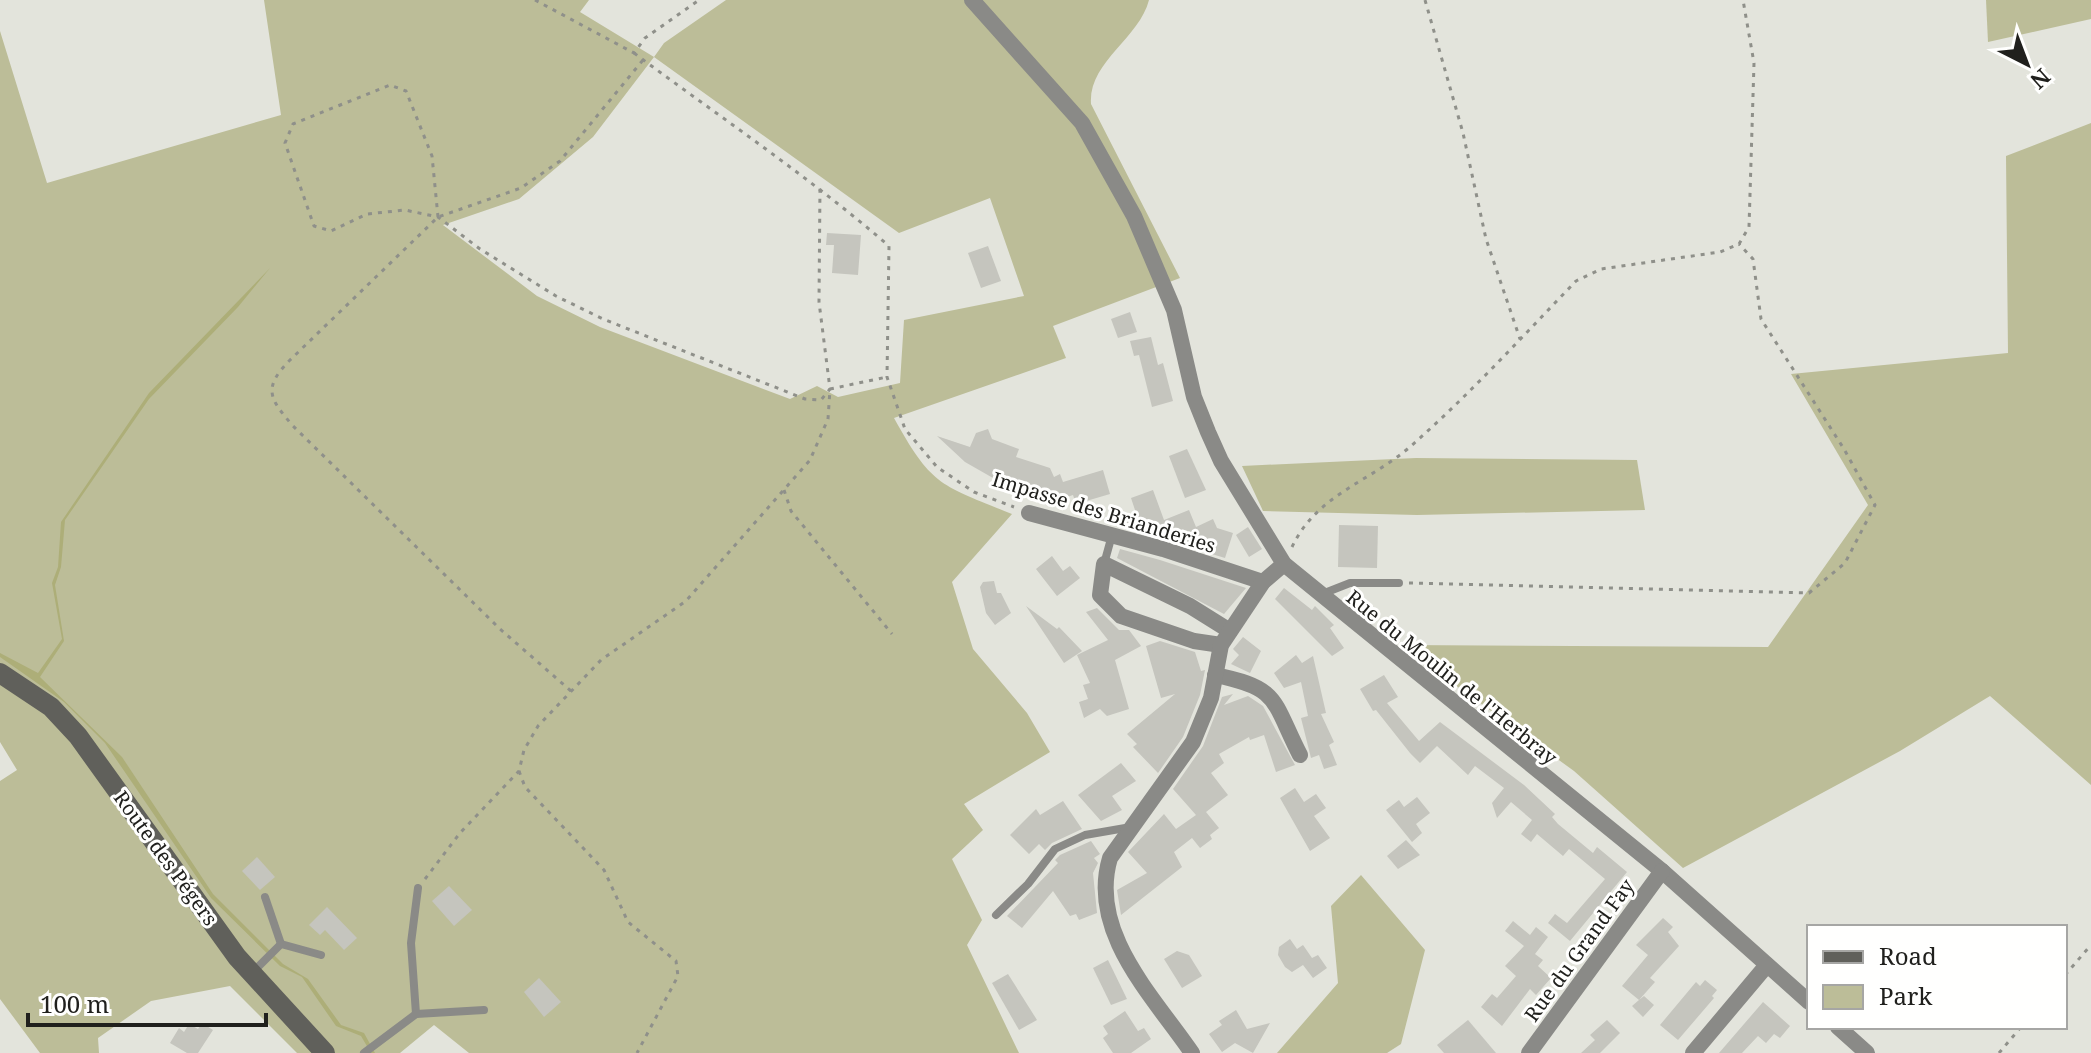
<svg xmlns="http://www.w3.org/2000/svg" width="2091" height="1053" font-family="'Noto Serif',serif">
	<rect width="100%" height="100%" fill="#e3e4dc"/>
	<g fill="#bcbd98" fill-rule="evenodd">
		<path d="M0 0V31L47 183 281 115 264 0H589L580 12 654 57 664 43 726 0H1149C1139 39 1088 62 1091 104L1180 278 1053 326 1066 358 894 418C932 487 941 485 1012 514L952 582 973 649 1027 713 1050 752 964 804 983 830 952 859 982 920 967 945 1019 1053H469L434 1025 400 1053H297L230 986 151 1001 98 1038 99 1053H40L0 999V781L17 770 0 742ZM654 57 899 233 990 198 1024 296 904 320 900 383 838 397 817 386 790 399 600 327 537 296 443 225 519 199 593 137Z"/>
		<polygon points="1986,0 2091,0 2091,19 1988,42"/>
		<polygon points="2091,123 2091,785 1990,696 1900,751 1683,868 1574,771 1400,645 1768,647 1868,505 1791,374 2008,353 2006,156"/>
		<polygon points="1416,458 1637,460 1645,510 1417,515 1263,511 1242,466"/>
		<polygon points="1361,875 1425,950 1401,1044 1387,1053 1277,1053 1338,983 1331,906"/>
	</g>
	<polygon fill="#adae78" points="270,268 238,307 149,399 65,520 61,567 55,585 64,641 40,677 122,757 213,894 283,964 308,979 341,1025 364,1033 375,1053 371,1053 361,1036 336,1026 302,977 280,966 211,898 105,743 64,702 0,657 0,653 38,673 62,639 52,583 58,567 61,522 149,393"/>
	<g fill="#c5c5be">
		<polygon points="827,233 861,235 858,275 832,273 834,245 826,245"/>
		<polygon points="988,246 1001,281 981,288 968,253"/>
		<polygon points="1130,312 1137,332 1118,338 1111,319"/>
		<polygon points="1151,337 1158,365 1163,363 1173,401 1152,407 1139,355 1134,356 1130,341"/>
		<polygon points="988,429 992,439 1019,449 1016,457 1050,468 1054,477 1060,474 1063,482 1103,470 1110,494 1076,504 1073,495 1058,500 1024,484 993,478 965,462 937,436 970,447 976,433"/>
		<polygon points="1187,449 1206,490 1185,498 1169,456"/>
		<polygon points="1153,490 1164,520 1189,510 1196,527 1213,519 1217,528 1233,533 1225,558 1120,526 1119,521 1137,516 1131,498"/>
		<polygon points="1339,525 1378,526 1377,568 1338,567"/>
		<polygon points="1248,527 1262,549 1249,557 1236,535"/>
		<polygon points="1120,549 1160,560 1246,588 1224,614 1117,558"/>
		<polygon points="1052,556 1063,571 1070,566 1080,578 1057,596 1036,569"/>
		<polygon points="994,581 997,593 1001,593 1011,613 995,625 986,613 980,587 983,582"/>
		<polygon points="1284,588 1312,610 1315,606 1334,625 1330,628 1344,648 1332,656 1275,599"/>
		<polygon points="1026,606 1057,629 1059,627 1082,651 1064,663"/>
		<polygon points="1097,608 1119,630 1129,630 1141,646 1115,660 1129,709 1107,716 1100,709 1084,718 1079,702 1088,699 1083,685 1090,683 1077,655 1108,640 1086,612"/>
		<polygon points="1243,637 1261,651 1250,673 1231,664 1239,655 1233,649"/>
		<polygon points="1160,641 1195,652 1201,671 1205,670 1200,695 1183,737 1158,773 1133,747 1137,744 1127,734 1175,694 1161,698 1146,646"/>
		<polygon points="1296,655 1302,663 1313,656 1326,713 1321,714 1334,742 1329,745 1337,765 1324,769 1319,755 1311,758 1301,718 1308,716 1301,682 1284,688 1274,673"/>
		<polygon points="1384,675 1398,697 1387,703 1419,741 1440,722 1524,785 1555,814 1552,817 1558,824 1593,853 1597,847 1627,872 1570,941 1548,923 1555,914 1567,923 1605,879 1569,849 1563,856 1537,834 1531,842 1521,834 1532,820 1511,802 1497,818 1492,803 1504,788 1475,766 1468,775 1437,746 1420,763 1410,753 1376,710 1373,711 1360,689"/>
		<polygon points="1233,694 1224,705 1248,696 1263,706 1295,765 1276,772 1264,735 1250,740 1249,737 1219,754 1224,763 1211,773 1228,795 1206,812 1219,828 1210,835 1212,839 1200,848 1192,838 1174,852 1182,867 1121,915 1117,890 1147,873 1128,852 1164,814 1176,829 1196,815 1173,789 1203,746 1222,697"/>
		<polygon points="1121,763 1136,781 1112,796 1122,810 1101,821 1078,795"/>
		<polygon points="1295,788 1304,802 1316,794 1326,808 1314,816 1330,838 1310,851 1280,798"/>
		<polygon points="1417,797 1430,813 1416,824 1422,833 1412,842 1386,810 1399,800 1404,807"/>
		<polygon points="1063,801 1082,829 1052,843 1045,850 1039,844 1029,854 1010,835 1036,809 1040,815"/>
		<polygon points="1406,840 1420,855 1398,869 1387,856"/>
		<polygon points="1091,841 1100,854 1094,858 1098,863 1093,873 1097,913 1079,920 1076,914 1070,916 1053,891 1022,928 1007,916 1058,863 1055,860 1060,855"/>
		<polygon points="257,857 275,877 260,890 242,871"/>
		<polygon points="449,886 472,910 454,926 432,901"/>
		<polygon points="327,907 357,938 344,950 325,930 320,935 309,925"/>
		<polygon points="1663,918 1673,927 1668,932 1679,946 1650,978 1655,982 1639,1000 1644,996 1654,1005 1643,1017 1632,1006 1639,1000 1622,986 1648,955 1636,945"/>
		<polygon points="1513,921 1530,935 1536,927 1548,937 1535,954 1543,960 1538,966 1551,978 1536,995 1530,989 1502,1026 1481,1007 1492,994 1497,998 1516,976 1505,966 1524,946 1505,931"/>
		<polygon points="1290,939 1297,949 1303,945 1312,958 1318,955 1327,968 1313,978 1303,965 1292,972 1285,967 1278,955 1279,947"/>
		<polygon points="1177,951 1189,955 1202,976 1182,988 1164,959"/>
		<polygon points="1108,960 1127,999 1111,1005 1093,968"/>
		<polygon points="1008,974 1037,1020 1019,1030 992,983"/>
		<polygon points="539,978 561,1002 544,1017 524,992"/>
		<polygon points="1705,980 1717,990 1712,996 1714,998 1678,1040 1660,1025 1696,982 1700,986"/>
		<polygon points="1763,1002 1790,1026 1780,1038 1774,1034 1766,1043 1758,1036 1742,1053 1719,1053"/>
		<polygon points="1236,1010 1247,1029 1270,1023 1253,1053 1235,1043 1222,1052 1209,1034 1222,1025 1219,1021"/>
		<polygon points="1125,1011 1138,1031 1144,1028 1151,1039 1131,1053 1113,1053 1103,1038 1108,1034 1103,1026"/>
		<polygon points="1468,1020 1496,1053 1444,1053 1437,1045"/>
		<polygon points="1607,1020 1620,1033 1600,1053 1581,1053 1595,1040 1590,1035"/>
		<polygon points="202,1023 213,1030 198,1053 187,1053 170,1043 179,1028 184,1032 189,1024 198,1029"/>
	</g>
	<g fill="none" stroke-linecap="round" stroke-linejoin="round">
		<g stroke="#8f908a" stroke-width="3" stroke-dasharray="4 6" stroke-linecap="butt">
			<polyline points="535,0 634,53 645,38 699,0"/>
			<polyline points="1425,0 1463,133 1486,239 1520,339"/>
			<path d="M634 53C720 117 808 176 889 246L887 377 905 429 937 467 974 492 1014 507"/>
			<polyline points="438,217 432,156 406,91 390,85 293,124 285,143 314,226 331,231 367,214 405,210 438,217 480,249 556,296 603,319 805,399 821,400 830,389 819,302 820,187"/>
			<polyline points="784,490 791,511 892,634"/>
			<path d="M1292 547C1317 494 1370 482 1411 446 1469 395 1522 337 1576 281L1601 269 1720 252 1739 244 1749 227 1754 63 1743 0"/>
			<polyline points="1409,583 1809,593 1845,563 1875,505 1844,449 1761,319 1753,259 1739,244"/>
			<path d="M571 691 500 629 293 426C270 399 262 389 289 361L438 217 521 188 560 161 643 60"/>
			<polyline points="519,771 525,787 604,870 628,922 676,961 678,976 637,1053"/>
			<polyline points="425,879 460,833 519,771 524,750 538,726 601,660 686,601 810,460 828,419 830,389 887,377"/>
			<polyline points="2065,975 2091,945"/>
			<polyline points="1999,1053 2021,1027"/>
		</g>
		<g stroke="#8a8a87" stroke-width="8">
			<polyline points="1104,564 1112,535"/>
			<polyline points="1322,594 1350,583 1399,583"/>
			<polyline points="265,897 281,944"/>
			<polyline points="996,915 1028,884 1055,849 1085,835 1131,827"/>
			<polyline points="252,973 281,944 321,955"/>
			<polyline points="416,1014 411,943 418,888"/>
			<polyline points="364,1053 416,1014 484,1010"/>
		</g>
		<g stroke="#8a8a87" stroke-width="16">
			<polyline points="972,0 1082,123 1134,216 1174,310 1194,397 1208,432 1221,461 1284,564 1662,871 1809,1002"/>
			<polyline points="1029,513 1163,549 1263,582"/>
			<polyline points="1221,645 1194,641 1121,616 1100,595 1104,564 1190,606 1230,631"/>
			<path d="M1215 675C1280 688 1272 700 1300 755"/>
			<polyline points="1838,1027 1867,1053"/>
			<path d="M1192 1053C1153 996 1088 932 1110 858L1193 742 1211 698 1221 645 1263 582 1284 564"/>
			<polyline points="1529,1053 1662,871"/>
			<polyline points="1693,1053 1767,965"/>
		</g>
		<polyline stroke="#60605b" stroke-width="20" points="0,673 51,707 78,736 237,957 325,1053"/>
	</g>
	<g text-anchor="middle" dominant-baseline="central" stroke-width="6" stroke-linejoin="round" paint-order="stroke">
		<g font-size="20" fill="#20201d" stroke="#fffffe">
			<text transform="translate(1104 512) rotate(17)">Impasse des Brianderies</text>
			<text transform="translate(1452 677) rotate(39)">Rue du Moulin de l'Herbray</text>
			<text transform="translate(166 858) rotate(54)">Route des Pégers</text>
			<text transform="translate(1579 950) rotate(-54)">Rue du Grand Fay</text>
		</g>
	</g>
	<rect x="1807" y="925" width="260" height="104" fill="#fffffe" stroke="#a6a6a4" stroke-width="2"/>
	<rect x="1823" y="951" width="40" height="12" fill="#60605b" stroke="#a6a6a4" stroke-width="2"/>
	<text x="1879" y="965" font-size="24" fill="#20201d">Road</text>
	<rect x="1823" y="985" width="40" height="24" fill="#bcbd98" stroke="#a6a6a4" stroke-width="2"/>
	<text x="1879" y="1005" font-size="24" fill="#20201d">Park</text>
	<g transform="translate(2027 64) rotate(138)" stroke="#fffffe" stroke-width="6" paint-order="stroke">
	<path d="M0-6L14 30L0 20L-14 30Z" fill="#20201d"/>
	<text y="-12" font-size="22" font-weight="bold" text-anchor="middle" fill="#20201d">N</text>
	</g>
	<path d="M28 1013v12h238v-12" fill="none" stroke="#20201d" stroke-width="4"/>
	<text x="40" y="1013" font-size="24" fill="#20201d" stroke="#fffffe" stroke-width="6" paint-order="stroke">100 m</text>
</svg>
